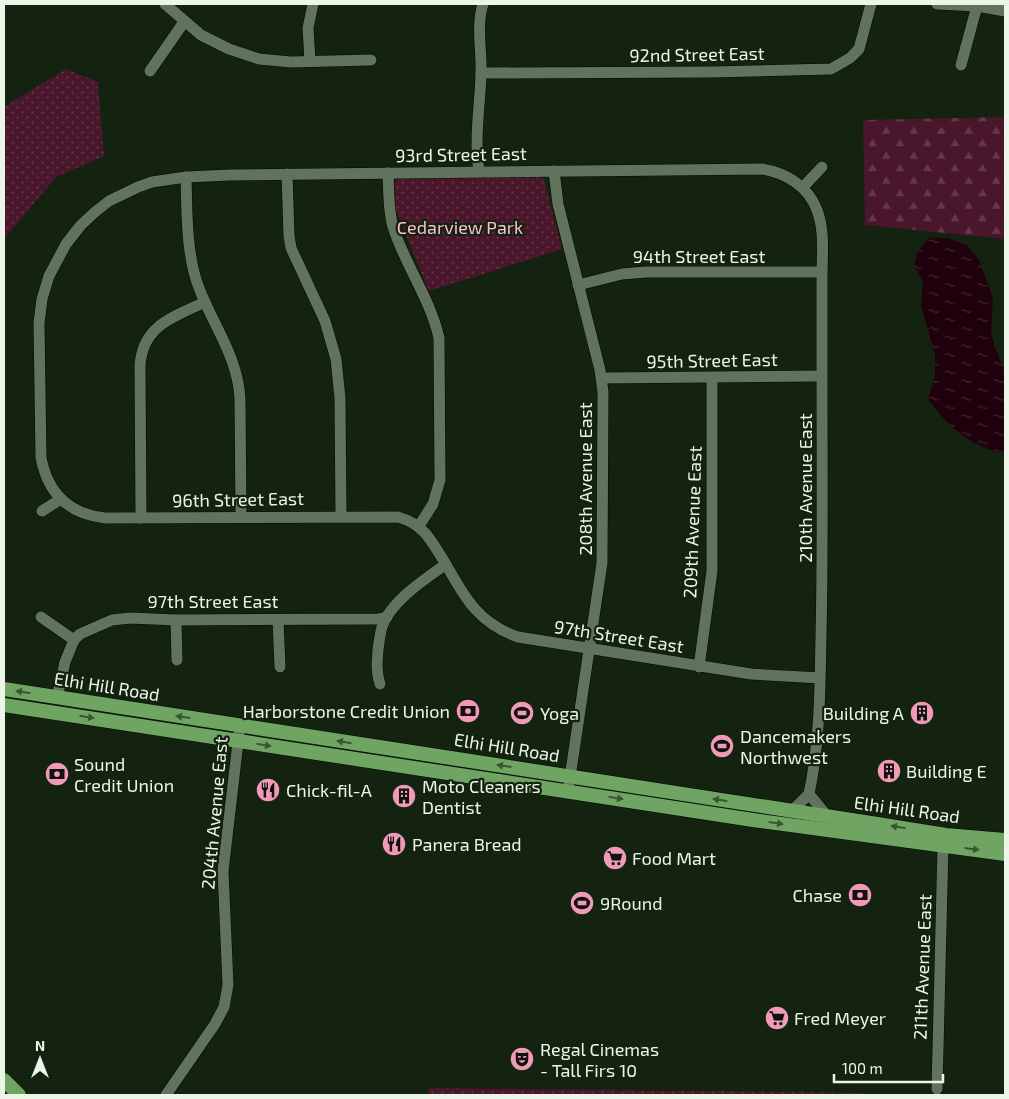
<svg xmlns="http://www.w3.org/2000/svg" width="1009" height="1099" font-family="'Exo 2',sans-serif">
	<defs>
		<pattern id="forest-firs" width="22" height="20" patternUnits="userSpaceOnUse" patternTransform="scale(1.25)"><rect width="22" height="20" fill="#49162b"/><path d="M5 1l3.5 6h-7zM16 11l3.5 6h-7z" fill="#63384a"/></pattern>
		<pattern id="park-dots" width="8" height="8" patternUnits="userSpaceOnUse" patternTransform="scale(1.25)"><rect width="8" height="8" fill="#49162b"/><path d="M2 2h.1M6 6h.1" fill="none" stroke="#63384a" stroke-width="1.8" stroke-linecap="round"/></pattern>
		<pattern id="water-ripples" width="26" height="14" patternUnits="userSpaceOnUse" patternTransform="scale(1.25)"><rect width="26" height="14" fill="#1e010c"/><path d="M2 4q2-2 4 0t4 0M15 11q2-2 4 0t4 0" fill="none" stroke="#3f272f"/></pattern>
	</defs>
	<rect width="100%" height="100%" fill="#132310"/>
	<polygon fill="url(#forest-firs)" points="1005,117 1005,239 865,225 863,120"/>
	<g fill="url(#park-dots)">
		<polygon points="66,69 98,82 104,156 56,177 4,239 4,107"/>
		<polygon points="540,175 544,179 562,249 429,291 394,206 394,186 397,178"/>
		<polygon points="429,1088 863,1093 863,1095 429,1095"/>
	</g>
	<path fill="url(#water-ripples)" d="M929 238H948L968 246 979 260 993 298 991 333 995 347 1003 367 1005 384V450L1000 453C967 444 948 426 928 399L935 375V354L921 306 923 281 914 265 918 251Z"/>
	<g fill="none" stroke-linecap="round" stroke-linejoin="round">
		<g stroke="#010c00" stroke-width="12">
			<g id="minor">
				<polyline points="165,4 201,35 229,49 259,59 291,62 371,60"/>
				<polyline points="937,4 977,6 1005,11"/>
				<polyline points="310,61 308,28 313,4"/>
				<polyline points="961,65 977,6"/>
				<polyline points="150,71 184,22"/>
				<polyline points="481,73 713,72 831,69 850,58 859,49 871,4"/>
				<path d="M479 171C474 139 480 106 481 74 482 52 476 25 483 4"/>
				<polyline points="554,171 558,204 600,370 603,392 602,563 569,784"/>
				<path d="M388 173C389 191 388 210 393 227 405 265 430 298 439 338L440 480 433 504 419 526"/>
				<polyline points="287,174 289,236 291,248 325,321 336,359 340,398 341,516"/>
				<path d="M186 177C187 211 186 255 199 288 213 325 238 357 240 399L241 517"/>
				<polyline points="803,187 822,167"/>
				<polyline points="578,285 622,274 646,272 822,272"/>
				<polyline points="602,378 822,376"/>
				<polyline points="42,511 61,499"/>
				<path d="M141 518 140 365C143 325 174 317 205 302"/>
				<polyline points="41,617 74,640"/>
				<polyline points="176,620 177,660"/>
				<polyline points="278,620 280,667"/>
				<polyline points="699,667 712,571 712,378"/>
				<path d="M380 684C376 673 377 662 378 650 379 642 380 634 382 627 390 602 425 579 445 565"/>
				<polyline points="57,698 65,662 74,640 80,634 112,620 130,618 176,620 378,619 387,617"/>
				<path d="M809 794C820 742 820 689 821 636 823 549 822 462 822 375 822 342 822 310 822 277 822 254 825 231 817 210 808 186 786 173 762 169L230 175 186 177 152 182 138 187 109 201 95 212 81 225 66 244 49 276 42 299 39 323 41 458C48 494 69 514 105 518L398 517C409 520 418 525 426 534 458 575 463 618 518 637L751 674 820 678"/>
				<polyline points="792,811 809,794 827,816"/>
				<polyline points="937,1089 943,846"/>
				<polyline points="166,1095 215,1024 224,1007 228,985 223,871 240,725"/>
			</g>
		</g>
		<g stroke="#010c00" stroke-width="15">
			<g id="major">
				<polyline points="4,689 871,823 946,835 1005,840"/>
				<polyline points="4,705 753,820 1005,854"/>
				<polyline points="4,1080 19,1095"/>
			</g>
		</g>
		<use href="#minor" stroke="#61735c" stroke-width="11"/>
		<use href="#major" stroke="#6fa463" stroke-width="14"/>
	</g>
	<defs><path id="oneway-solid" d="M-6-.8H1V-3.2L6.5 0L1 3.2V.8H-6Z" transform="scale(1.25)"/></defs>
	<g fill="#385731">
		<use href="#oneway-solid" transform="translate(23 692) rotate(-171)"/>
		<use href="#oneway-solid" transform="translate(87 717) rotate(9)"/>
		<use href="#oneway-solid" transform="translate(183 717) rotate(-172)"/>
		<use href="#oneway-solid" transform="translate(344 742) rotate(-171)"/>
		<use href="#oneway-solid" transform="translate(264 745) rotate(9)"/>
		<use href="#oneway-solid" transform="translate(504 766) rotate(-172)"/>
		<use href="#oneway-solid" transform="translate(616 798) rotate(9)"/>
		<use href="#oneway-solid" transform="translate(720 800) rotate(-171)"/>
		<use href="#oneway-solid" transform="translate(776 823) rotate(8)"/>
		<use href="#oneway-solid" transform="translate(898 827) rotate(-171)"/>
		<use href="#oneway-solid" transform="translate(972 849) rotate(7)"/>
	</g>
	<defs>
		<g id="bank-disc" transform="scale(1.25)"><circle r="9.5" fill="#f09ab7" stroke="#132310"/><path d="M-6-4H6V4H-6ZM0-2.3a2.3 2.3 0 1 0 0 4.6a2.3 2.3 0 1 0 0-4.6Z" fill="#111"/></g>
		<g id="stadium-disc" transform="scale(1.25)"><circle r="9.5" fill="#f09ab7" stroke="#132310"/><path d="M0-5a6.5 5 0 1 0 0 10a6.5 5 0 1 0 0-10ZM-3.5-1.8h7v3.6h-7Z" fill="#111"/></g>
		<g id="building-disc" transform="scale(1.25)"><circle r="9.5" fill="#f09ab7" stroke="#132310"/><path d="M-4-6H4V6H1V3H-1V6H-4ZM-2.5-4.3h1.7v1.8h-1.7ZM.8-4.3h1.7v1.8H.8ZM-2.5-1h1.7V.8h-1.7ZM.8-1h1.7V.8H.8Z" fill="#111"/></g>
		<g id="restaurant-disc" transform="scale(1.25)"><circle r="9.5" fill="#f09ab7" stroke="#132310"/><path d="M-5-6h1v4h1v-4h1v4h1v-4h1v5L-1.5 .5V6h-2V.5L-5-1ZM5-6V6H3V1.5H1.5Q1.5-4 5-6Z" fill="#111"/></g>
		<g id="supermarket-disc" transform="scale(1.25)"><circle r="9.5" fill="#f09ab7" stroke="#132310"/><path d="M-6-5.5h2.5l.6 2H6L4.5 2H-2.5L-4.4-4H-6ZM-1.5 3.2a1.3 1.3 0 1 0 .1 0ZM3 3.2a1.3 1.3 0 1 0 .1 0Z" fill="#111"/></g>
		<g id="theatre-disc" transform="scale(1.25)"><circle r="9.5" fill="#f09ab7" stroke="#132310"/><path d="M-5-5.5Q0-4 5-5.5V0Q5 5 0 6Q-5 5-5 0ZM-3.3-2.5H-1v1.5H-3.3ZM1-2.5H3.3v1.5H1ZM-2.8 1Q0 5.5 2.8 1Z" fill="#111"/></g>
	</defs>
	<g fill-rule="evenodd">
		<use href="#bank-disc" x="468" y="711"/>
		<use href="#stadium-disc" x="522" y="713"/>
		<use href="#building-disc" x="922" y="713"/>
		<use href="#stadium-disc" x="722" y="746"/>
		<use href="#building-disc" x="889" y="771"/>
		<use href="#bank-disc" x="57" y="774"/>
		<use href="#restaurant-disc" x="268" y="790"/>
		<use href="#building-disc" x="404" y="796"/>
		<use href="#restaurant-disc" x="394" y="844"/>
		<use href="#supermarket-disc" x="615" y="858"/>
		<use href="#bank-disc" x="860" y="895"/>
		<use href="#stadium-disc" x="582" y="903"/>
		<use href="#supermarket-disc" x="777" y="1018"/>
		<use href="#theatre-disc" x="522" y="1059"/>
	</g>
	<g text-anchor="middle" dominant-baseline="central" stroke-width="4.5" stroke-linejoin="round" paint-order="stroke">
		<g font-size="18" fill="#ebf6e9" stroke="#132310">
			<text transform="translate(697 54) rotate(-1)">92nd Street East</text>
			<text transform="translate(461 154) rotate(-1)">93rd Street East</text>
			<text x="699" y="256">94th Street East</text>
			<text transform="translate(712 360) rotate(-1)">95th Street East</text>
			<text transform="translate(585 479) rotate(-90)">208th Avenue East</text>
			<text transform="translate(805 488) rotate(-90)">210th Avenue East</text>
			<text transform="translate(238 499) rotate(-1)">96th Street East</text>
			<text transform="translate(692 522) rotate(-88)">209th Avenue East</text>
			<text x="213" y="601">97th Street East</text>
			<text transform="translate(619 636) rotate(9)">97th Street East</text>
			<text transform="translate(107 686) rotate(9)">Elhi Hill Road</text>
			<text transform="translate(507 747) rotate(9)">Elhi Hill Road</text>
			<text transform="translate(907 809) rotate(8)">Elhi Hill Road</text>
			<text transform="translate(214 813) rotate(-85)">204th Avenue East</text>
			<text transform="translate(922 967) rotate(-88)">211th Avenue East</text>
		</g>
		<g font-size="18" fill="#ffbfd4" stroke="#132310">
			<text x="460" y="227">Cedarview Park</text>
		</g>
		<g font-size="18" fill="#ebf6e9" stroke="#132310" text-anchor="start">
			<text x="450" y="711" text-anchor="end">Harborstone Credit Union</text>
			<text x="540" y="713">Yoga</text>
			<text x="904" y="713" text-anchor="end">Building A</text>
			<text x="740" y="736">Dancemakers<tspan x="740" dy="21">Northwest</tspan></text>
			<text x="74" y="764">Sound<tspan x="74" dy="21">Credit Union</tspan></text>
			<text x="906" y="771">Building E</text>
			<text x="422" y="786">Moto Cleaners<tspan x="422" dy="21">Dentist</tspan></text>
			<text x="286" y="790">Chick-fil-A</text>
			<text x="412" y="844">Panera Bread</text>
			<text x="632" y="858">Food Mart</text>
			<text x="842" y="895" text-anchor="end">Chase</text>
			<text x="600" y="903">9Round</text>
			<text x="794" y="1018">Fred Meyer</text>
			<text x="540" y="1049">Regal Cinemas<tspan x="540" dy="21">- Tall Firs 10</tspan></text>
		</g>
	</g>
	<rect width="1009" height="1099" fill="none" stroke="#ebf6e9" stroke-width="10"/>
	<g transform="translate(40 1059)" stroke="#132310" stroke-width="4" paint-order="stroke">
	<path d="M0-4L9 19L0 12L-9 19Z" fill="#ebf6e9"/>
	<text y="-8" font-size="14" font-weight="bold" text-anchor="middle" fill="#ebf6e9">N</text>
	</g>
	<path d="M834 1074v8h109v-8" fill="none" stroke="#ebf6e9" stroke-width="2.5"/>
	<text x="842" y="1074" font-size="15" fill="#ebf6e9" stroke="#132310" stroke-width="4" paint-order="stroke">100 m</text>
</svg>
